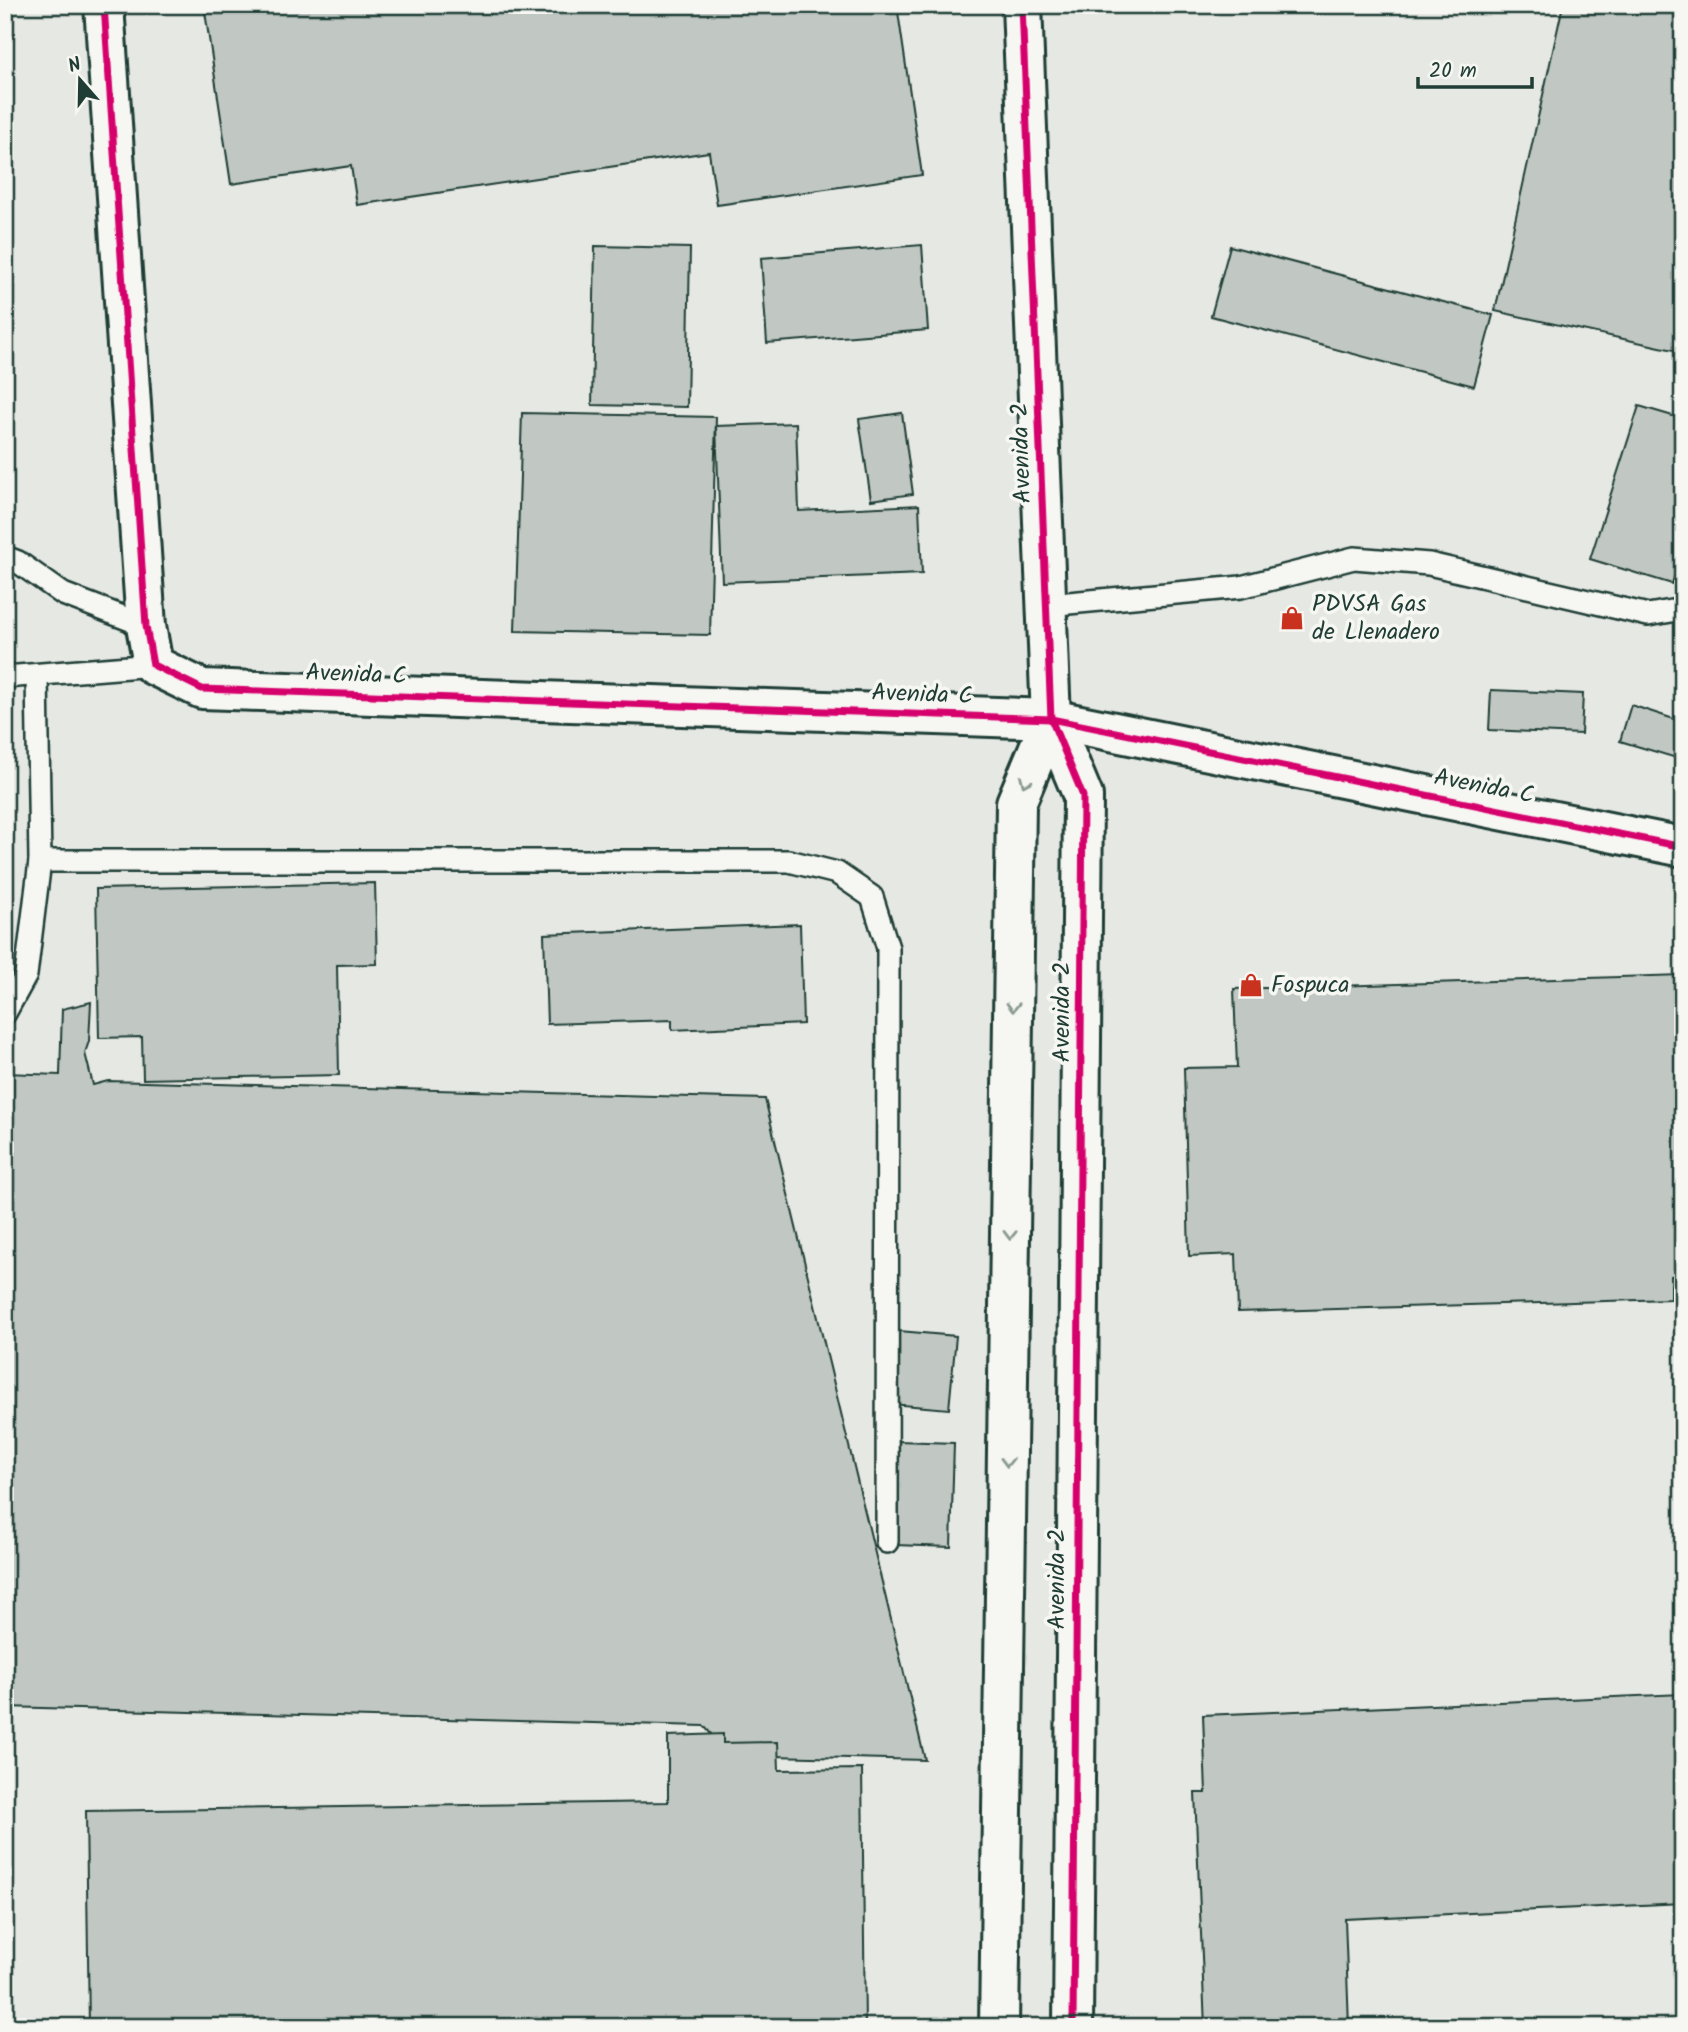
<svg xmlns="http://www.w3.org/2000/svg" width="1688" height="2032" font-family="Kalam,sans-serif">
	<rect width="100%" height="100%" fill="#f6f6f2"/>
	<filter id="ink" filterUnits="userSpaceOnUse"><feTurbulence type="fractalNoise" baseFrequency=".0143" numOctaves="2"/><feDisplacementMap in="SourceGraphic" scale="14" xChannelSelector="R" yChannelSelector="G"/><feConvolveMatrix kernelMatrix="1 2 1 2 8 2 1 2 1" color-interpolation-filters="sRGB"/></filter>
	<g filter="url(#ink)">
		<rect fill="#e6e8e4" x="5" y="5" width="1678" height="2022"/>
		<g fill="#c1c8c3" stroke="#1f3d34" stroke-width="2">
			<polygon points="204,5 897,5 922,175 717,205 709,152 357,205 351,166 231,184"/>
			<polygon points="1563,5 1683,5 1683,352 1495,311"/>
			<polygon points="922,245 928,330 767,343 761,258"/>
			<polygon points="595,246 690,248 687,407 592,405"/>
			<polygon points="1230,246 1493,315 1474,386 1211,316"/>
			<polygon points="1639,406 1683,419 1683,549 1672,584 1590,559"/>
			<polygon points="522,413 716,417 710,635 515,631"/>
			<polygon points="902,413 913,494 871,500 859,419"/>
			<polygon points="796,423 799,511 919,505 922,574 722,582 716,426"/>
			<polygon points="1491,690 1583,694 1581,734 1489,730"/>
			<polygon points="1631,705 1683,722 1683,760 1620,741"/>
			<polygon points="375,883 377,964 337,965 339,1075 143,1079 142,1037 99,1038 96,889"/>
			<polygon points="800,924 803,1024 672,1030 672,1020 547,1024 544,934"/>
			<polygon points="1683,975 1683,1275 1671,1276 1671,1299 1238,1312 1236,1254 1189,1256 1184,1068 1237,1067 1234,989"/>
			<polygon points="91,1002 89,1041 85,1053 93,1085 108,1081 765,1099 925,1760 730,1755 704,1726 5,1707 5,1073 60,1075 62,1009"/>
			<polygon points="899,1331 956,1336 949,1409 891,1404"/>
			<polygon points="898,1441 954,1443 951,1547 895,1545"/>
			<polygon points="1683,1694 1683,1903 1345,1919 1349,2026 1205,2027 1195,1793 1206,1793 1203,1715"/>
			<polygon points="723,1734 723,1743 778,1742 779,1770 862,1769 865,2027 89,2027 86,1811 668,1802 668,1736"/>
		</g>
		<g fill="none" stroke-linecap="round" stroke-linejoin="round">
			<g stroke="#1f3d34" stroke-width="26">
				<g id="service">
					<polyline points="5,557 18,562 63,594 146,626"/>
					<polyline points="1047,605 1241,587 1354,558 1429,564 1648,615 1683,609"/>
					<polyline points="5,677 153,665"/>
					<polyline points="40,861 789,861 837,873 872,897 888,948 887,1542"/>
					<polyline points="5,1013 26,975 40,861 37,676"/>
				</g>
			</g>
			<g stroke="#1f3d34" stroke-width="44">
				<g id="minor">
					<polyline points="104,5 146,626 153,665 202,689 1051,719 1683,847"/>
					<polyline points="1022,5 1051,719 1083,796 1073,2027"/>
					<polyline points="999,2027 1016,803 1051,719"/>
				</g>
			</g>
			<use href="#service" stroke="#f6f6f2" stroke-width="21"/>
			<use href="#minor" stroke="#f6f6f2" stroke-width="38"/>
			<g stroke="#f6f6f2" stroke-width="11">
				<g id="cycleway">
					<polyline points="104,5 146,626 153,665 202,689 1051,719 1683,847"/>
					<polyline points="1022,5 1051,719 1083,796 1073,2027"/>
				</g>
			</g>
			<use href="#cycleway" stroke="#d6006c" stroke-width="7"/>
		</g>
		<defs><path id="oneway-chevron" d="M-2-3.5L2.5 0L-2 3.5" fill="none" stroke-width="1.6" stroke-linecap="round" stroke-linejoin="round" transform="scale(1.75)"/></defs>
		<g stroke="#8a9a93">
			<use href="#oneway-chevron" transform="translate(1025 782) rotate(113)"/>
			<use href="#oneway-chevron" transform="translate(1013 1007) rotate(91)"/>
			<use href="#oneway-chevron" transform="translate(1010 1235) rotate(91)"/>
			<use href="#oneway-chevron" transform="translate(1007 1462) rotate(91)"/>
		</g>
	</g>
	<defs>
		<g id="shop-bare" transform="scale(1.89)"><path d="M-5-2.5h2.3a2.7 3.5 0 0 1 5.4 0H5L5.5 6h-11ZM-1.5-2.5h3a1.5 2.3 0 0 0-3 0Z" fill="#c8321e" stroke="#f6f6f2" stroke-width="2.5" paint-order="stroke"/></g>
	</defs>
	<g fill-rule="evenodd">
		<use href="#shop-bare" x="1292" y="618"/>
		<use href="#shop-bare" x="1251" y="985"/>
	</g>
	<g text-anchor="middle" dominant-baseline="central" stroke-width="7" stroke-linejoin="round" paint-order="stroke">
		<g font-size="24" fill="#1f3d34" stroke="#f6f6f2">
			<text transform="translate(1022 453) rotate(-92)">Avenida 2</text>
			<text transform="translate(356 675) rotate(2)">Avenida C</text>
			<text transform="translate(922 695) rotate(2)">Avenida C</text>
			<text transform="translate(1484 787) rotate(11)">Avenida C</text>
			<text transform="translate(1062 1012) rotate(-90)">Avenida 2</text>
			<text transform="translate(1057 1579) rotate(-90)">Avenida 2</text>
		</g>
		<g font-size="24" fill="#1f3d34" stroke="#f6f6f2" text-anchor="start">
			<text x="1312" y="604">PDVSA Gas<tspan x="1312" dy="28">de Llenadero</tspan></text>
			<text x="1271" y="985">Fospuca</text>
		</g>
	</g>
	<rect width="1688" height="2032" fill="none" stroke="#f6f6f2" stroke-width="28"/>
	<rect x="14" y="14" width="1660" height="2004" fill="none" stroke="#1f3d34" stroke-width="2.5" filter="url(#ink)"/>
	<g transform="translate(80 80) rotate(340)" stroke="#f6f6f2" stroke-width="5" paint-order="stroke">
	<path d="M0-5L12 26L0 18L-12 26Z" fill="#1f3d34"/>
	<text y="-10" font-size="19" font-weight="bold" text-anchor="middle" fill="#1f3d34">N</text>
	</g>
	<path d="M1418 77v10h114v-10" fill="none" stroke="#1f3d34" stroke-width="3.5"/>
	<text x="1429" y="77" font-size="21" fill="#1f3d34" stroke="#f6f6f2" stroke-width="5" paint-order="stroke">20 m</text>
</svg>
